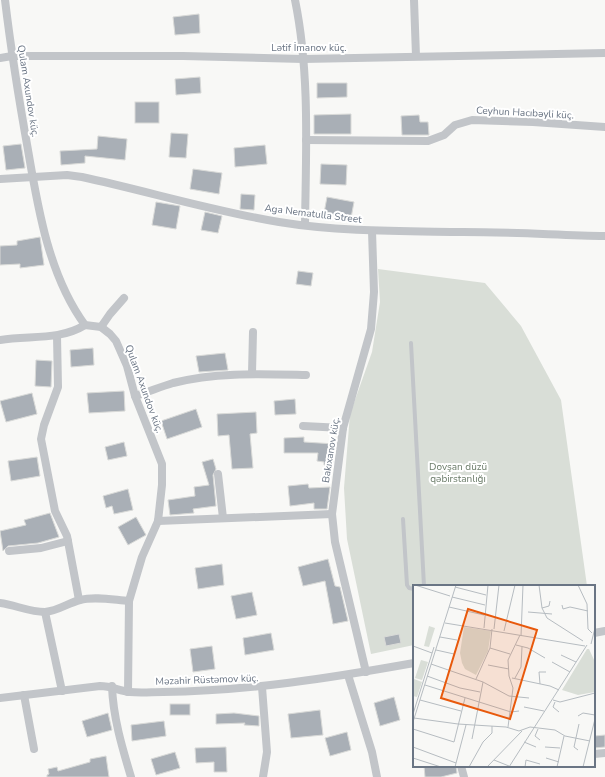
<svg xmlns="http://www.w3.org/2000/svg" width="605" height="777" font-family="'Nunito Sans',sans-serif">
	<rect width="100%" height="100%" fill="#f8f8f6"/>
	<polygon fill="#d9ded7" points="378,269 485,283 521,326 561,400 587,586 414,586 414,645 371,654 347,539 344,488 350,414 372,352 380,302"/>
	<g fill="#a9afb6" stroke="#d9dad8">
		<polygon points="199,14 200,33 175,35 173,17"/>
		<polygon points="200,77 201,93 176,95 175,79"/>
		<polygon points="317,83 347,83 347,97 317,98"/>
		<rect x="135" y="102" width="24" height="21"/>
		<polygon points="351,114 351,134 314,134 314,115"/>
		<polygon points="419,115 420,122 428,122 429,135 402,135 401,116"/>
		<polygon points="171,133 188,134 186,158 169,157"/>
		<polygon points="98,136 127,139 125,160 85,156 85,163 61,165 60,151 97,149"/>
		<polygon points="21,144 25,168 6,170 3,146"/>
		<polygon points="265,145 267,164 235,167 234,148"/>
		<polygon points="321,164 347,165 346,185 320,184"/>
		<polygon points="193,169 222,173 219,194 190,189"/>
		<polygon points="241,194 255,195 254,210 240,209"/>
		<polygon points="327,197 354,202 351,218 324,213"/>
		<polygon points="156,202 180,206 176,229 152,225"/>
		<polygon points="205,212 222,216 218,233 201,230"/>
		<polygon points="40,237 44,265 20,268 20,264 0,265 0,246 17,245 17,241"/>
		<polygon points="298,271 313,273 311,286 296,284"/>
		<polygon points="93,348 94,365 71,367 70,350"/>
		<polygon points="225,353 228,370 199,372 196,356"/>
		<polygon points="36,360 52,361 51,387 35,386"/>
		<polygon points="124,391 125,411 89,413 87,393"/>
		<polygon points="32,393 37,414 6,422 0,401"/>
		<polygon points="295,399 296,414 275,415 274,401"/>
		<polygon points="196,409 202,427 167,439 161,421"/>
		<polygon points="256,412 257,433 250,434 253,468 232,469 229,435 218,436 217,414"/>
		<polygon points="304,437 304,442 335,444 333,465 324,465 324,462 317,461 318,453 284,453 284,438"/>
		<polygon points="124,442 127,456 108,460 105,447"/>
		<polygon points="37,457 40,476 11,481 8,461"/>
		<polygon points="213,459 216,469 213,475 216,506 193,509 194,513 170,515 168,500 195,496 194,487 209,485 202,462"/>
		<polygon points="308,484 309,488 330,487 327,509 314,509 314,503 290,506 288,486"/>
		<polygon points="128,489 133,510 114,514 112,506 106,508 103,496"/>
		<polygon points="50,513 59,537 38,543 8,546 3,551 0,531 26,525 24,520"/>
		<polygon points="136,517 146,535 128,545 118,527"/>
		<polygon points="328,559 335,586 340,587 348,621 333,624 325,581 303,586 298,567"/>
		<polygon points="222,564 224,585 198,589 195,568"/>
		<polygon points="252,592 257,615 236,619 231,596"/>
		<polygon points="271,633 274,650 245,655 243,638"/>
		<polygon points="399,634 401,643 386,646 384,637"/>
		<polygon points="212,646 215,669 193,672 190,649"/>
		<polygon points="394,697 400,720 380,726 374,703"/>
		<rect x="170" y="704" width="20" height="11"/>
		<polygon points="320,710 323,735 291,738 288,714"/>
		<polygon points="108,713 112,730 87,737 82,721"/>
		<polygon points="234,713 259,716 259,726 244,725 245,723 216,724 216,714"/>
		<polygon points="164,721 166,736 132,741 131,725"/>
		<polygon points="347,732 351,750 330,756 325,738"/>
		<polygon points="605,735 605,747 594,748 594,736"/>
		<polygon points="226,747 227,772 214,772 214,762 196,763 195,748"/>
		<polygon points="175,752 180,768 156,775 151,759"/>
		<polygon points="106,756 109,777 47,777 47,775 49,774 48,769 57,767 58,771 90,762 90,759"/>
		<polygon points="424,766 456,766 457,773 441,777 425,777"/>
	</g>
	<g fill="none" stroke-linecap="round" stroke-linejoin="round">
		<g stroke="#c2c5c9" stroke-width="4">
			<polyline points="411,343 424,586"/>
			<polyline points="403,519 407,585 409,588 414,589"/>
		</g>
		<g stroke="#c2c5c9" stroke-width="8">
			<path d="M5 0C11 50 19 100 28 150 38 209 49 276 85 325L101 327 110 334 116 341 127 366 135 396 162 464V485L158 521 142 557 129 601 128 692"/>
			<path d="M295 0C310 73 306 151 305 225"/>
			<polyline points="414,0 416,56"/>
			<polyline points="0,58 12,56 183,56 303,59 605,53"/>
			<polyline points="306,140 428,141 444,135 455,125 472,120 533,122 605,127"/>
			<path d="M0 179 67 175 82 177C147 191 212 211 279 222 340 232 402 231 463 232 510 232 558 235 605 236"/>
			<polyline points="101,327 110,314 124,298"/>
			<polyline points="57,336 58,387 44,425 41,439 55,511 67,536 79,600"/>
			<path d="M0 340C29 335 59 341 85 325"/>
			<polyline points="252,373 253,332"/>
			<path d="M135 396C148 392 160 387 173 383 216 372 262 374 306 375"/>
			<polyline points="303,426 343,428"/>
			<polyline points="218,474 223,518"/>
			<polyline points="158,521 332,514"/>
			<polyline points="9,551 41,548 68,541"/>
			<path d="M0 603C15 605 30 612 45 612 58 611 68 603 80 600 95 596 114 600 129 601"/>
			<polyline points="45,612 62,691"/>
			<polyline points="594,633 605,631"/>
			<polyline points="366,672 335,542 332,514 343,428 371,329 374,292 372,231"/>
			<polyline points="348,675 372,752 377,777"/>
			<path d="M112 686C113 717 122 747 131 777"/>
			<polyline points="262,687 267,752 263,777"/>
			<polyline points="24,695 34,749"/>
			<path d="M0 698 100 686C112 686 119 691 130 692 141 693 152 692 163 692 249 691 330 678 414 663"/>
			<polyline points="594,754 605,753"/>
			<polyline points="461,766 464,777"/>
		</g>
	</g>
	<g text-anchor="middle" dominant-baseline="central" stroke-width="4" stroke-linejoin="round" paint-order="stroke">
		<g font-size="10" fill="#6a7584" stroke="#fff">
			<text x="309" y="48">Lətif İmanov küç.</text>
			<text transform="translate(28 91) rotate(81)">Qulam Axundov küç.</text>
			<text transform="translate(525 113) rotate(3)">Ceyhun Hacıbəyli küç.</text>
			<text transform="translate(313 214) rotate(7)">Aga Nematulla Street</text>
			<text transform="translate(144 389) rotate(70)">Qulam Axundov küç.</text>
			<text transform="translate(331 450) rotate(-81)">Bakıxanov küç.</text>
			<text transform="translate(207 680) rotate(-2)">Məzahir Rüstəmov küç.</text>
		</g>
		<g font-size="10" fill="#6a7b68" stroke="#fff">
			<text x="458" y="467">Dovşan düzü<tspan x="458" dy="12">qəbirstanlığı</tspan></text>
		</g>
	</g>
	<g transform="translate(413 585)">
		<rect width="182" height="182" fill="#f8f8f6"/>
		<path d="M16 41 22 43 16 62 11 61ZM51 42 78 46 75 66 63 90 52 84 49 78 47 68ZM174 64H176L182 77V107L165 110 149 105ZM8 75 15 77 9 95 2 93ZM1 94 9 97 4 112 0 111Z" fill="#d9ded7"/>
		<path fill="none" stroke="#b6bcc1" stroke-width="1" d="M2 0 37 11M126 0H149M126 0 129 23 134 33 170 56M165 0 174 19 175 44 179 48M42 2 73 10M39 12 72 20M149 20 150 24 157 22 175 26M36 22 71 30M129 23 136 21 137 16M115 27 139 29M32 38 172 61M71 43 75 0M81 44 86 0M91 46 102 0M108 51 110 0M27 52 44 55M178 59 182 43M103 60 115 63 132 73M0 61 19 68M77 63 97 69M23 65 41 69M148 70 163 77M139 77 157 87M18 79 70 97 96 111 116 113M75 80 96 84M14 91 47 103 67 107M99 93 137 101 146 105M102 93 108 82 109 62M63 94 77 63 79 44M127 99 126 87H133M12 100 98 127 106 126M7 115 48 126M140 115 147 117 182 108M142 117 140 122 146 127M111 122 131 126M0 129 21 62M165 131 170 128 182 130M1 133 45 139 93 142 106 146 117 142 142 145 152 151 177 156M0 137 43 0M95 142 100 103 96 91 95 75 107 50M0 144 41 157 52 113M125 144 122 151 127 155M59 154 70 97M111 157 123 162M0 162 43 178M132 162 147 163M165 165 161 162 166 139M0 173 28 182M133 173 146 177M81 175 96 181M42 182 53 140M56 182 70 157 79 148V141M74 182 109 146M96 182 174 60M112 182 113 175 127 179M144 182 151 151M170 182 182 134"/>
		<path fill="#e8590c" fill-opacity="0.15" stroke="#e8590c" stroke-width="2" d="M55 24 124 45 97 134 28 113Z"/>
		<rect width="182" height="182" fill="none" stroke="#6a7584" stroke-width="2"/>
	</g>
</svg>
